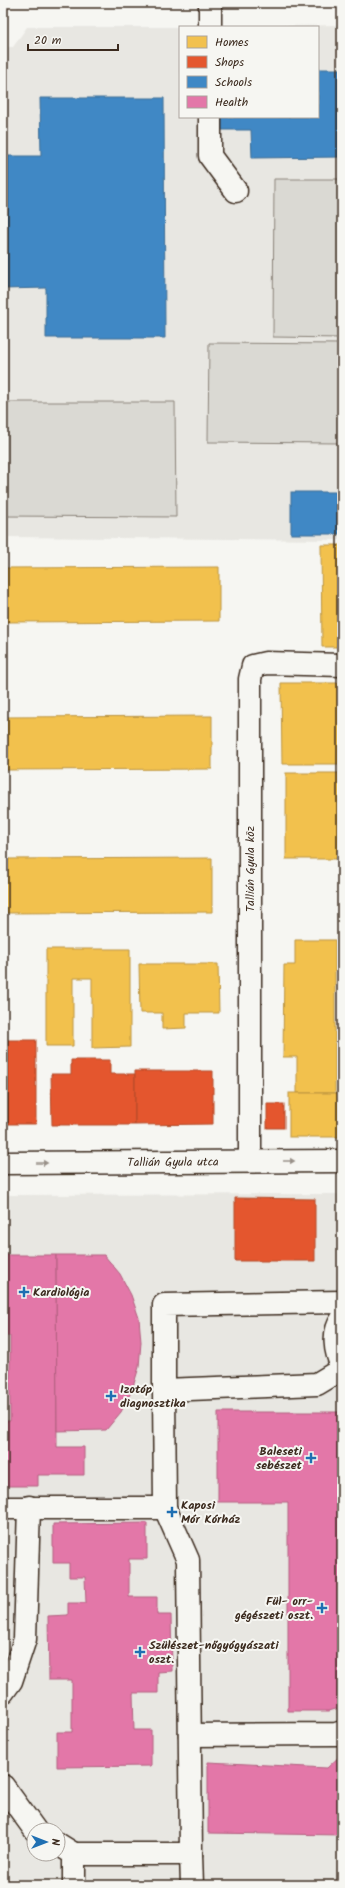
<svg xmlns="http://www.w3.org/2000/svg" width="345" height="1888" font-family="Kalam,sans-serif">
	<rect width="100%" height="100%" fill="#f6f6f2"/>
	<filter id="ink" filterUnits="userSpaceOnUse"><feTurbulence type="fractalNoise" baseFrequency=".025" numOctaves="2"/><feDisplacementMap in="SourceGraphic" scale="8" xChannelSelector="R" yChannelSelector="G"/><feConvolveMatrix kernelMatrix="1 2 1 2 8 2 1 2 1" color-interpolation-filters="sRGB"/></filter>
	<g filter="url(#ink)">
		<g fill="#e8e7e2" fill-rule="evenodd">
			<polygon points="342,25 342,540 3,537 3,47 13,47 27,27 180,27 180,117 318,117 318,27 216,27"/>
			<path d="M342 1194V1885H3V1195ZM34 1830H58V1854H34Z"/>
		</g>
		<g fill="#dad9d3" stroke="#8a8278">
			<polygon points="274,179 342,179 342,338 273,337"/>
			<polygon points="209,343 342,344 342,443 208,442"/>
			<polygon points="3,402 175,402 176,517 3,516"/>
		</g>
		<g fill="#f2c14e" stroke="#bb9440">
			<polygon points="321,545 342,545 342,647 322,647"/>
			<polygon points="219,567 219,621 3,622 3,568"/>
			<polygon points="281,683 342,683 342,764 282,764"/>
			<polygon points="212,716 212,769 3,770 3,717"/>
			<rect x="286" y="773" width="56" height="86"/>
			<polygon points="212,858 212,912 3,913 3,859"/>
			<polygon points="295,940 335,940 335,1093 297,1093 297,1057 283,1057 284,965 295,965"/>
			<polygon points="46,949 130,949 130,1047 92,1048 92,978 73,978 73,1046 46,1046"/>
			<polygon points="139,964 218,964 219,1013 186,1013 186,1028 162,1029 162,1013 140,1013"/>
			<rect x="289" y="1093" width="53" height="44"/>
		</g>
		<g fill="#e4572e" stroke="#b14a29">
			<rect x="3" y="1040" width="33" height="84"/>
			<polygon points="71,1060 110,1060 110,1074 135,1074 135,1125 52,1125 51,1074 71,1074"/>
			<polygon points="135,1071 213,1071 213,1124 135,1125"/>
			<rect x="267" y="1104" width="17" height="24"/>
			<polygon points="235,1198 315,1199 315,1261 235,1261"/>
		</g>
		<g fill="#3f88c5" stroke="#3e6c93">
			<polygon points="318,69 342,69 342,157 252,158 251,130 218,130 218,117 318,117"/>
			<polygon points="40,98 164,98 165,338 46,338 46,288 3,289 3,156 41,156"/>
			<rect x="291" y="492" width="51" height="42"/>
		</g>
		<g fill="#e377a8" stroke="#b1607f">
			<polygon points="3,1255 56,1255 57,1447 84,1447 84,1475 38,1475 38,1486 3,1486 3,1421 10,1421 10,1336 3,1336"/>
			<polygon points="56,1255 104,1255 120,1274 131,1295 139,1318 141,1342 139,1367 132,1390 121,1412 106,1430 57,1431"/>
			<polygon points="218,1412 342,1412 342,1707 329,1711 288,1711 288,1502 218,1502"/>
			<polygon points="147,1523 147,1559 129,1559 129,1597 157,1597 157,1615 171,1615 172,1671 158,1672 158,1693 133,1693 134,1730 151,1730 151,1766 57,1767 57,1732 72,1732 72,1680 49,1680 48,1616 68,1615 68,1603 86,1603 85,1577 69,1577 69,1563 53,1563 53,1524"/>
			<polygon points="342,1754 342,1835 208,1833 208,1762 327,1768"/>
		</g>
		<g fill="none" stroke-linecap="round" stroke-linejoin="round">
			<g stroke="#3b2a1e" stroke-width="25">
				<g id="minor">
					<polyline points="210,3 210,27"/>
					<polyline points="210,117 210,156 236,191"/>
					<polyline points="250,1161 250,679 253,666 266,663 342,665"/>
					<path id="s1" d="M3 1163 342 1161"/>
					<path d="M342 1319C332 1333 335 1351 342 1366"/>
					<polyline points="164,1390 164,1305 342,1302"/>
					<polyline points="3,1508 165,1508 164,1390 317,1384 342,1369"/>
					<polyline points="165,1508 188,1560 191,1854"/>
					<polyline points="3,1692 11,1681 25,1639 29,1507"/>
					<polyline points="190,1735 336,1734 342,1732"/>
					<polyline points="3,1786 35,1830"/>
					<polyline points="58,1844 74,1854 74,1885"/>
					<polyline points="74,1854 191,1854 192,1885"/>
				</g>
			</g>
			<polyline stroke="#3b2a1e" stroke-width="2.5" stroke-dasharray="3 3" stroke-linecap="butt" points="5,3 6,156"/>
			<use href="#minor" stroke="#f6f6f2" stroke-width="22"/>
		</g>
		<defs><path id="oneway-solid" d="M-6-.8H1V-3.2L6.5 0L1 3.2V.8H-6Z"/></defs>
		<g fill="#989088">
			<use href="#oneway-solid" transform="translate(289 1161)"/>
			<use href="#oneway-solid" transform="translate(42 1163)"/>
		</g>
	</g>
	<g fill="#1f6fb2" stroke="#f6f6f2" stroke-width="1.5">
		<path d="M22 1286h4v4h4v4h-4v4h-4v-4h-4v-4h4z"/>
		<path d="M109 1390h4v4h4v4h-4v4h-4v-4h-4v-4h4z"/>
		<path d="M309 1452h4v4h4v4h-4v4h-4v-4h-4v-4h4z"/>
		<path d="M170 1506h4v4h4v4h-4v4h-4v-4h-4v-4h4z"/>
		<path d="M320 1602h4v4h4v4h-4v4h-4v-4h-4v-4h4z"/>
		<path d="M138 1646h4v4h4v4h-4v4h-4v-4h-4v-4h4z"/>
	</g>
	<g text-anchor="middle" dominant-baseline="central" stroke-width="4" stroke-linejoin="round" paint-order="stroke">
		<g font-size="12" fill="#3b2a1e" stroke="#f6f6f2">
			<text transform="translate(250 869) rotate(-90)">Tallián Gyula köz</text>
			<text stroke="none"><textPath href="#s1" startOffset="170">Tallián Gyula utca</textPath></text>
		</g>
		<g font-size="12" font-weight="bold" fill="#3b2a1e" stroke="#f6f6f2" text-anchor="start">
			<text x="33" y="1292">Kardiológia</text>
			<text x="120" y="1389">Izotóp<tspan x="120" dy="14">diagnosztika</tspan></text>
			<text x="302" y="1451" text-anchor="end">Baleseti<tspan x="302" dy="14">sebészet</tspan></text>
			<text x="181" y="1505">Kaposi<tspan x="181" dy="14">Mór Kórház</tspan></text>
			<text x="313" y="1601" text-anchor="end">Fül- orr-<tspan x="313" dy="14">gégészeti oszt.</tspan></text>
			<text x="149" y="1645">Szülészet-nőgyógyászati<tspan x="149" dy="14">oszt.</tspan></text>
		</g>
	</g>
	<rect width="345" height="1888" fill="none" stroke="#f6f6f2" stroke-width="16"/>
	<rect x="8" y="8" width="329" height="1872" fill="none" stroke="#3b2a1e" stroke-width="1.5" filter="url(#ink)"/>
	<rect x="179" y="26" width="140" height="92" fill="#f6f6f2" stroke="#aba49d"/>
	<rect x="187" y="36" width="20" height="12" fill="#f2c14e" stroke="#aba49d"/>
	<text x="215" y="46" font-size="12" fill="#3b2a1e">Homes</text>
	<rect x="187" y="56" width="20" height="12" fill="#e4572e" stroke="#aba49d"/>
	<text x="215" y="66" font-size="12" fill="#3b2a1e">Shops</text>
	<rect x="187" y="76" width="20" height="12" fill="#3f88c5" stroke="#aba49d"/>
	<text x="215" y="86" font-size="12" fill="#3b2a1e">Schools</text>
	<rect x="187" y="96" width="20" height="12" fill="#e377a8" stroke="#aba49d"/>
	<text x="215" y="106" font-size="12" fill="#3b2a1e">Health</text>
	<g transform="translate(46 1842) rotate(90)"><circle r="19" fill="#f6f6f2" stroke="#aba49d"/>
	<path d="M0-3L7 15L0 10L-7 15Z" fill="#1f6fb2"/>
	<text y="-6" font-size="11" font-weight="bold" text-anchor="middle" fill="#3b2a1e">N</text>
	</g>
	<path d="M28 44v6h90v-6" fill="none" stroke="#3b2a1e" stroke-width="2"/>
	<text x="34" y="44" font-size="12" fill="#3b2a1e" stroke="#f6f6f2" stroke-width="3" paint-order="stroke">20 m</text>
</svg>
